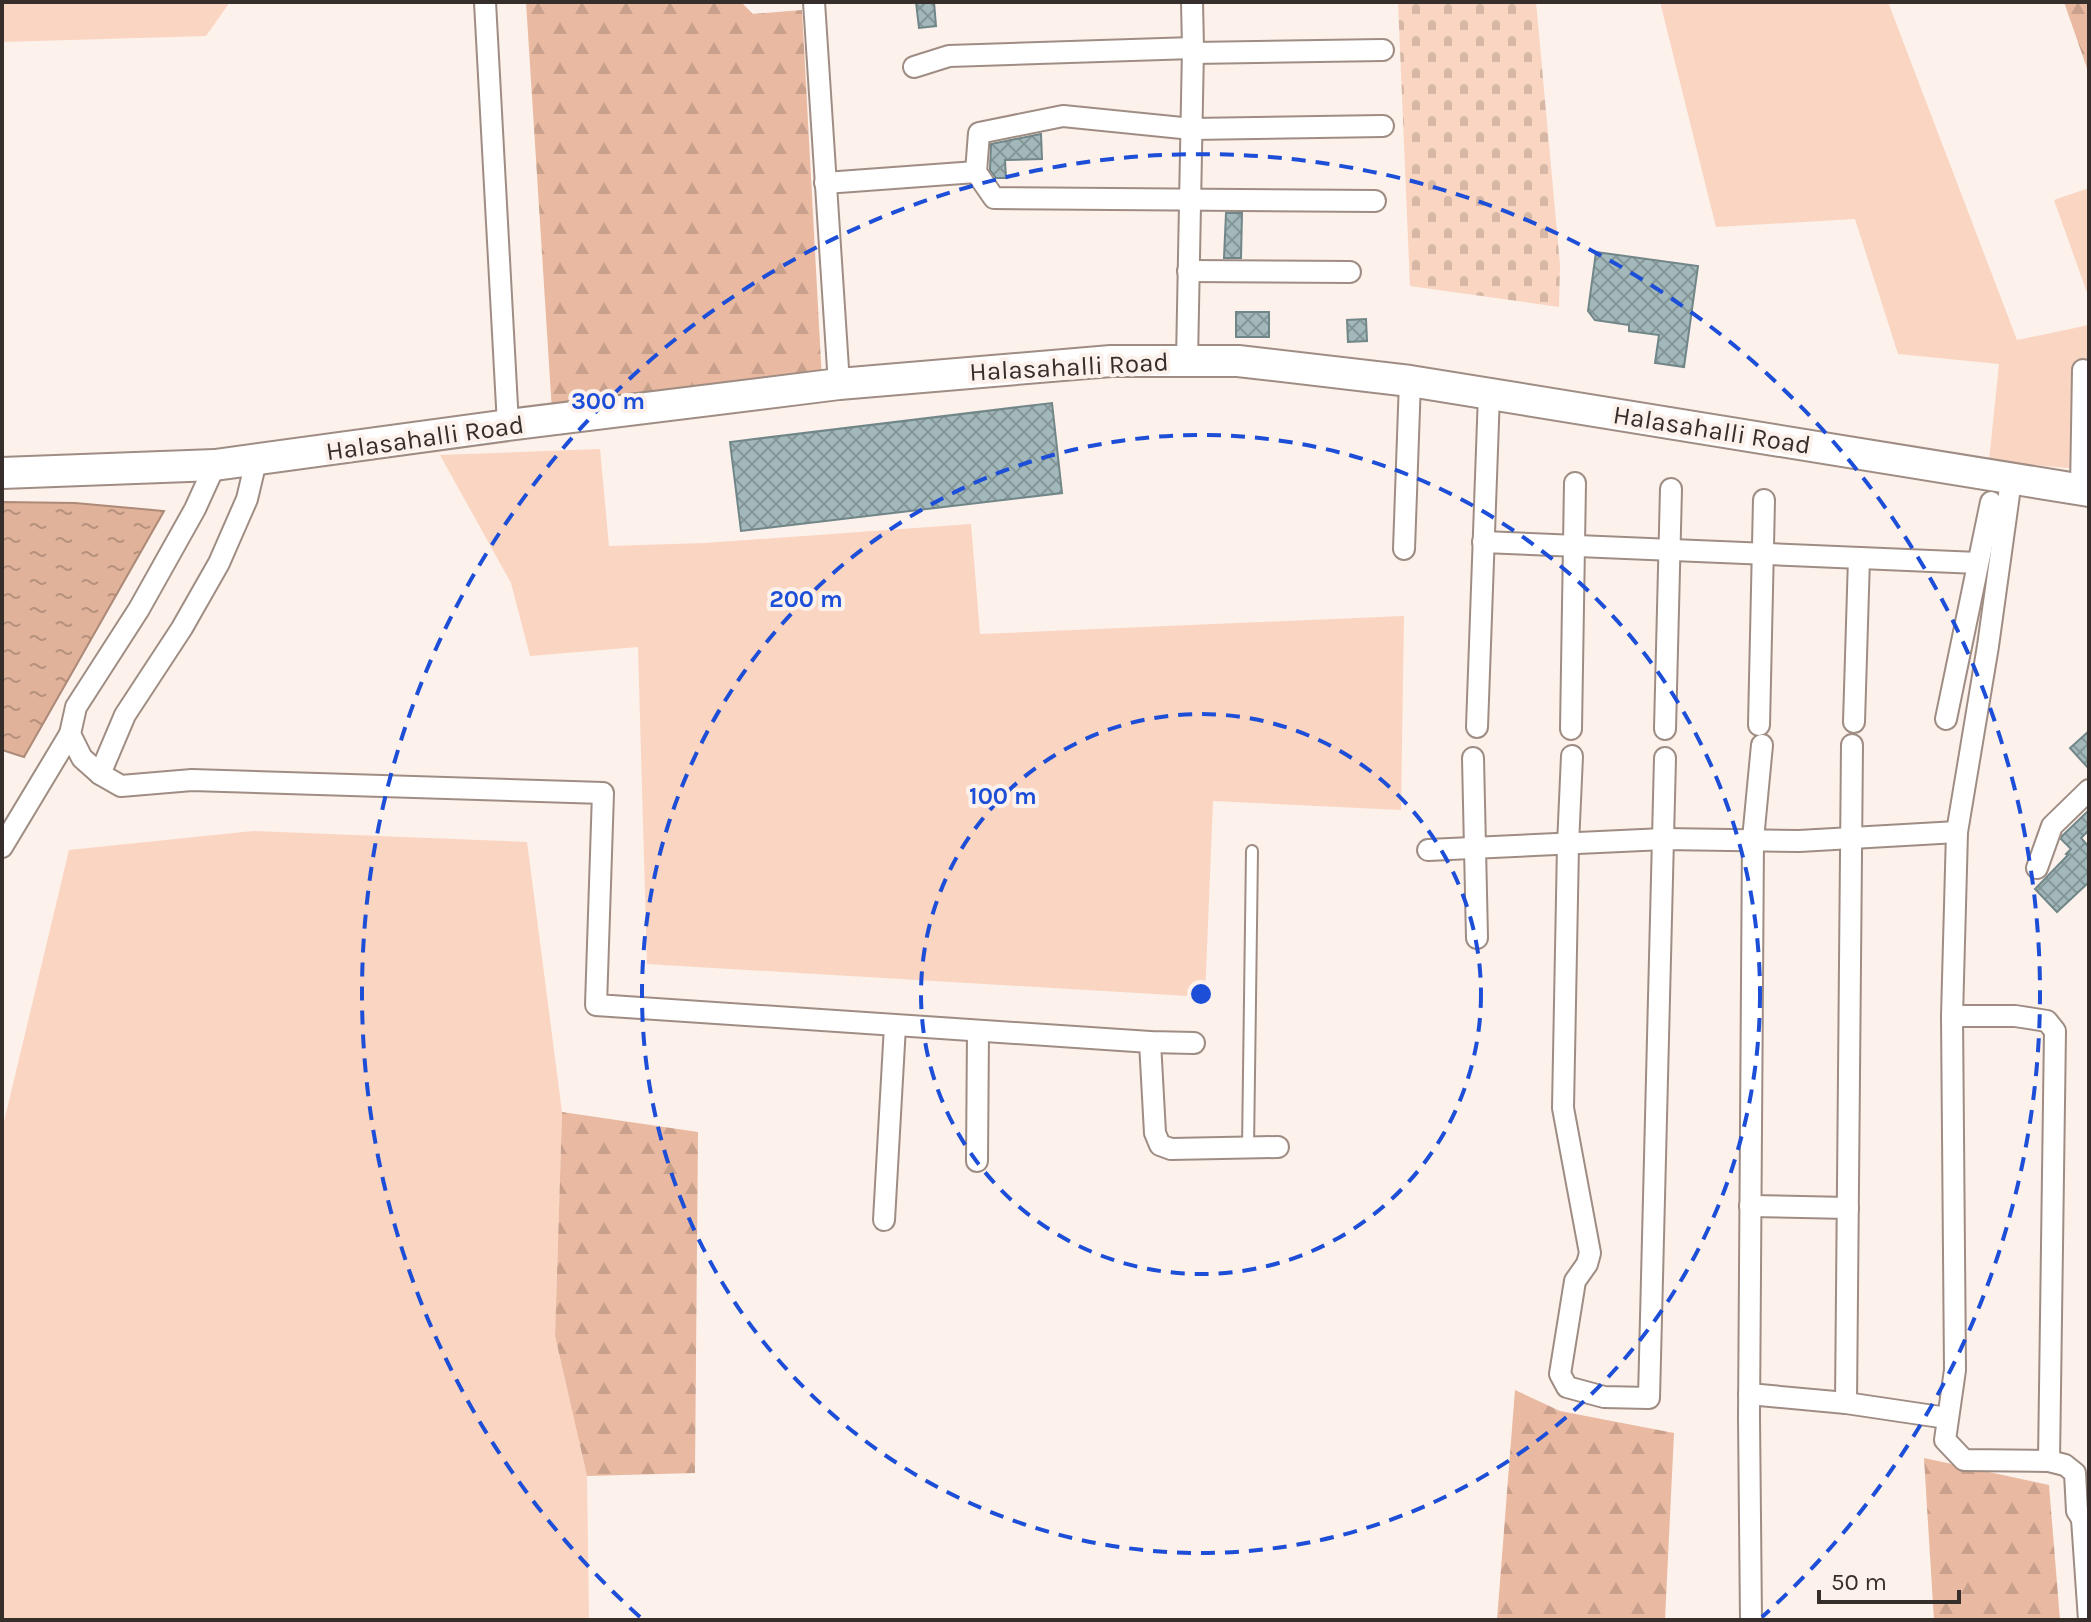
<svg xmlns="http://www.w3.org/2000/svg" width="2091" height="1622" font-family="Karla,sans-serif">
	<defs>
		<pattern id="forest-firs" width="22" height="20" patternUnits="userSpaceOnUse" patternTransform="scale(2)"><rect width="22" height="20" fill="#e9baa1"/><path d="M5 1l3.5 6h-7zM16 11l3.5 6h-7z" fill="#c8a08b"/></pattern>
		<pattern id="cemetery-stones" width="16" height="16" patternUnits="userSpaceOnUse" patternTransform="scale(2)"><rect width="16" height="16" fill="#fad5c1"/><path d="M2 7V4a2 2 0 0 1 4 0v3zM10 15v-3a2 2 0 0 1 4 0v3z" fill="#d7b7a6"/></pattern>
		<pattern id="water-ripples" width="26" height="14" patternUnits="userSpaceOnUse" patternTransform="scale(2)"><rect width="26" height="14" fill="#e0b299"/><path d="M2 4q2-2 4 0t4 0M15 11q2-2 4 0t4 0" fill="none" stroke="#b6917d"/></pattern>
		<pattern id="building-cross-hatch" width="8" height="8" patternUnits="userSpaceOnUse" patternTransform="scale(2)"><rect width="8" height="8" fill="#a2b8ba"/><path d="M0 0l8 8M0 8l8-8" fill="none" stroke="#859697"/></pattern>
	</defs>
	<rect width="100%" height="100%" fill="#fcf1eb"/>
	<g fill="#fad5c1">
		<polygon points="2,2 230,2 206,36 2,42"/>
		<polygon points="1660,2 1888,2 2017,340 2089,325 2089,470 1989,461 1999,364 1898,354 1855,219 1716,227"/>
		<polygon points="2089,188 2089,298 2054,200"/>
		<polygon points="600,449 609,546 705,543 971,524 980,634 1404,616 1401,810 1213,801 1205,997 647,964 638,647 530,656 511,583 440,455"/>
		<polygon points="253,831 527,842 562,1112 555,1336 587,1476 589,1618 570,1620 2,1620 2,1130 69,850"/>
	</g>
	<g fill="url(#forest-firs)">
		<polygon points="526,2 741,2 753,14 802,10 822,381 552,411"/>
		<polygon points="2064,2 2089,2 2089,74"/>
		<polygon points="562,1112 698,1132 695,1473 587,1476 555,1336"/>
		<polygon points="1515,1390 1560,1411 1674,1433 1665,1620 1497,1620"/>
		<polygon points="1924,1458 2049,1485 2060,1620 1934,1620"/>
	</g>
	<polygon fill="url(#cemetery-stones)" points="1398,2 1536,2 1560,265 1559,307 1410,286"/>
	<polygon fill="url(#water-ripples)" stroke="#ad8a78" stroke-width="2" points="2,502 75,503 164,511 24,757 2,750"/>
	<g fill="url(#building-cross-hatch)" stroke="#718688" stroke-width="2">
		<polygon points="916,2 934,2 936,26 919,28"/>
		<polygon points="1041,134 1042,159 1005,160 1006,178 996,178 990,170 991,144"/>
		<polygon points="1226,213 1242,213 1241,258 1224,258"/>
		<polygon points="1596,252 1698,266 1684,367 1655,363 1659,335 1629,331 1629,325 1595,320 1588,311"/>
		<rect x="1236" y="312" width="33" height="25"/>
		<polygon points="1366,319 1367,341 1348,342 1347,320"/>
		<polygon points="1052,403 1062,493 741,531 730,442"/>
		<polygon points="2089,731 2089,769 2070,748"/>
		<polygon points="2089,810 2089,830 2081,838 2089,847 2089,882 2057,912 2035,889 2068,855 2066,854 2071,849 2061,839 2062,836"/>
	</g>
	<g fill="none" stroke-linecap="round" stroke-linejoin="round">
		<g stroke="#9f8d84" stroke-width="14">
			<polyline id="service" points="1248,1148 1252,851"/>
		</g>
		<g stroke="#9f8d84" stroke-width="24">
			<g id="minor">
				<polyline points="485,2 508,425"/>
				<polyline points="814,2 839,384"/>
				<polyline points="1193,53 1383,50"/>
				<polyline points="914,67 949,56 1193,48"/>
				<polyline points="825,183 976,172"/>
				<polyline points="1375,201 994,198 976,172 979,133 1063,116 1192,129 1383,126"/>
				<polyline points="1188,271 1350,272"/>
				<polyline points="1187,361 1193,48 1192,2"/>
				<polyline points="215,465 195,509 139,609 76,707 70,734 82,758 100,774 121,786 192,780 603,793 596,1005 1150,1042 1194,1043"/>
				<polyline points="2011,480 1988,646 1957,832 1952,1016 1955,1370 1945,1440 1964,1460 2049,1461 2065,1465 2075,1473 2077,1511 2082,1519 2089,1520"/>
				<polyline points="2081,490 2083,370"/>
				<polyline points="1483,542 1978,563"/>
				<polyline points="1404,549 1410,381"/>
				<polyline points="1946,719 1991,502"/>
				<polyline points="1854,722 1859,558"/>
				<polyline points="1759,725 1764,500"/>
				<polyline points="1477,727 1489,394"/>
				<polyline points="1571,729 1575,483"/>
				<polyline points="1665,729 1671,489"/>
				<polyline points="1572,756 1568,845 1563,1108 1590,1253 1587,1264 1575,1281 1560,1374 1567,1387 1604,1397 1649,1398 1665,758"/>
				<polyline points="1473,758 1477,938"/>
				<polyline points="100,774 125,715 182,628 219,563 247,499 256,461"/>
				<polyline points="2,847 70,734"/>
				<polyline points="1428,850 1664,839 1799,841 1957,832"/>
				<polyline points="2037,868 2052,826 2089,790"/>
				<polyline points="1952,1016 2015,1016 2047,1021 2055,1031 2049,1461"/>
				<polyline points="1150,1042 1155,1133 1160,1145 1171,1149 1278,1147"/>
				<polyline points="977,1161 978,1031"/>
				<polyline points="1750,1206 1848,1208"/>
				<polyline points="884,1220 895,1026"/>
				<polyline points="1749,1394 1846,1403 1947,1418"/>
				<polyline points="1846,1403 1852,745"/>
				<polyline points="2082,1519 2089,1620"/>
				<polyline points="1751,1620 1749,1417 1753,839 1762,745"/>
			</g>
		</g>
		<g stroke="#9f8d84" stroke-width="34">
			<polyline id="secondary" points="2,473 215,465 508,425 839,384 1111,361 1238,361 1410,381 2089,491"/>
		</g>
		<use href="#service" stroke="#fff" stroke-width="10"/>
		<use href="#minor" stroke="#fff" stroke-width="20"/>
		<use href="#secondary" stroke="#fff" stroke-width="30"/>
	</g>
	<g fill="none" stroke="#1d4ed8" stroke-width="4" stroke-dasharray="14 10">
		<circle cx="1201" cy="994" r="280"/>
		<circle cx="1201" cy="994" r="559"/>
		<path d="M640 1617A839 839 0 1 1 1762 1617"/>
	</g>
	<g text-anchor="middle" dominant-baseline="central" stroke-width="8" stroke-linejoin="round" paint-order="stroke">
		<g font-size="26" fill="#362e2b" stroke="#fcf1eb">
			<text transform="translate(1069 367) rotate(-3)">Halasahalli Road</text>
			<text transform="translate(1712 430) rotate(9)">Halasahalli Road</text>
			<text transform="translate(425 438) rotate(-8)">Halasahalli Road</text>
		</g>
	</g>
	<circle cx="1201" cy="994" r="12" fill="#1d4ed8" stroke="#fcf1eb" stroke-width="4"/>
	<g font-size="24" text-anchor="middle" font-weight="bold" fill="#1d4ed8" stroke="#fcf1eb" stroke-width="8" stroke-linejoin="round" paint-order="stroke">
		<text x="608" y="409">300 m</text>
		<text x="806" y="607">200 m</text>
		<text x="1003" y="804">100 m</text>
	</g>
	<rect width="2091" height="1622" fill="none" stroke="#362e2b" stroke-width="8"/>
	<path d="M1819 1590v12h140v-12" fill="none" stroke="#362e2b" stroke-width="4"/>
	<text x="1831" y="1590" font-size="24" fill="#362e2b" stroke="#fcf1eb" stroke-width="6" paint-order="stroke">50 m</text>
</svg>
